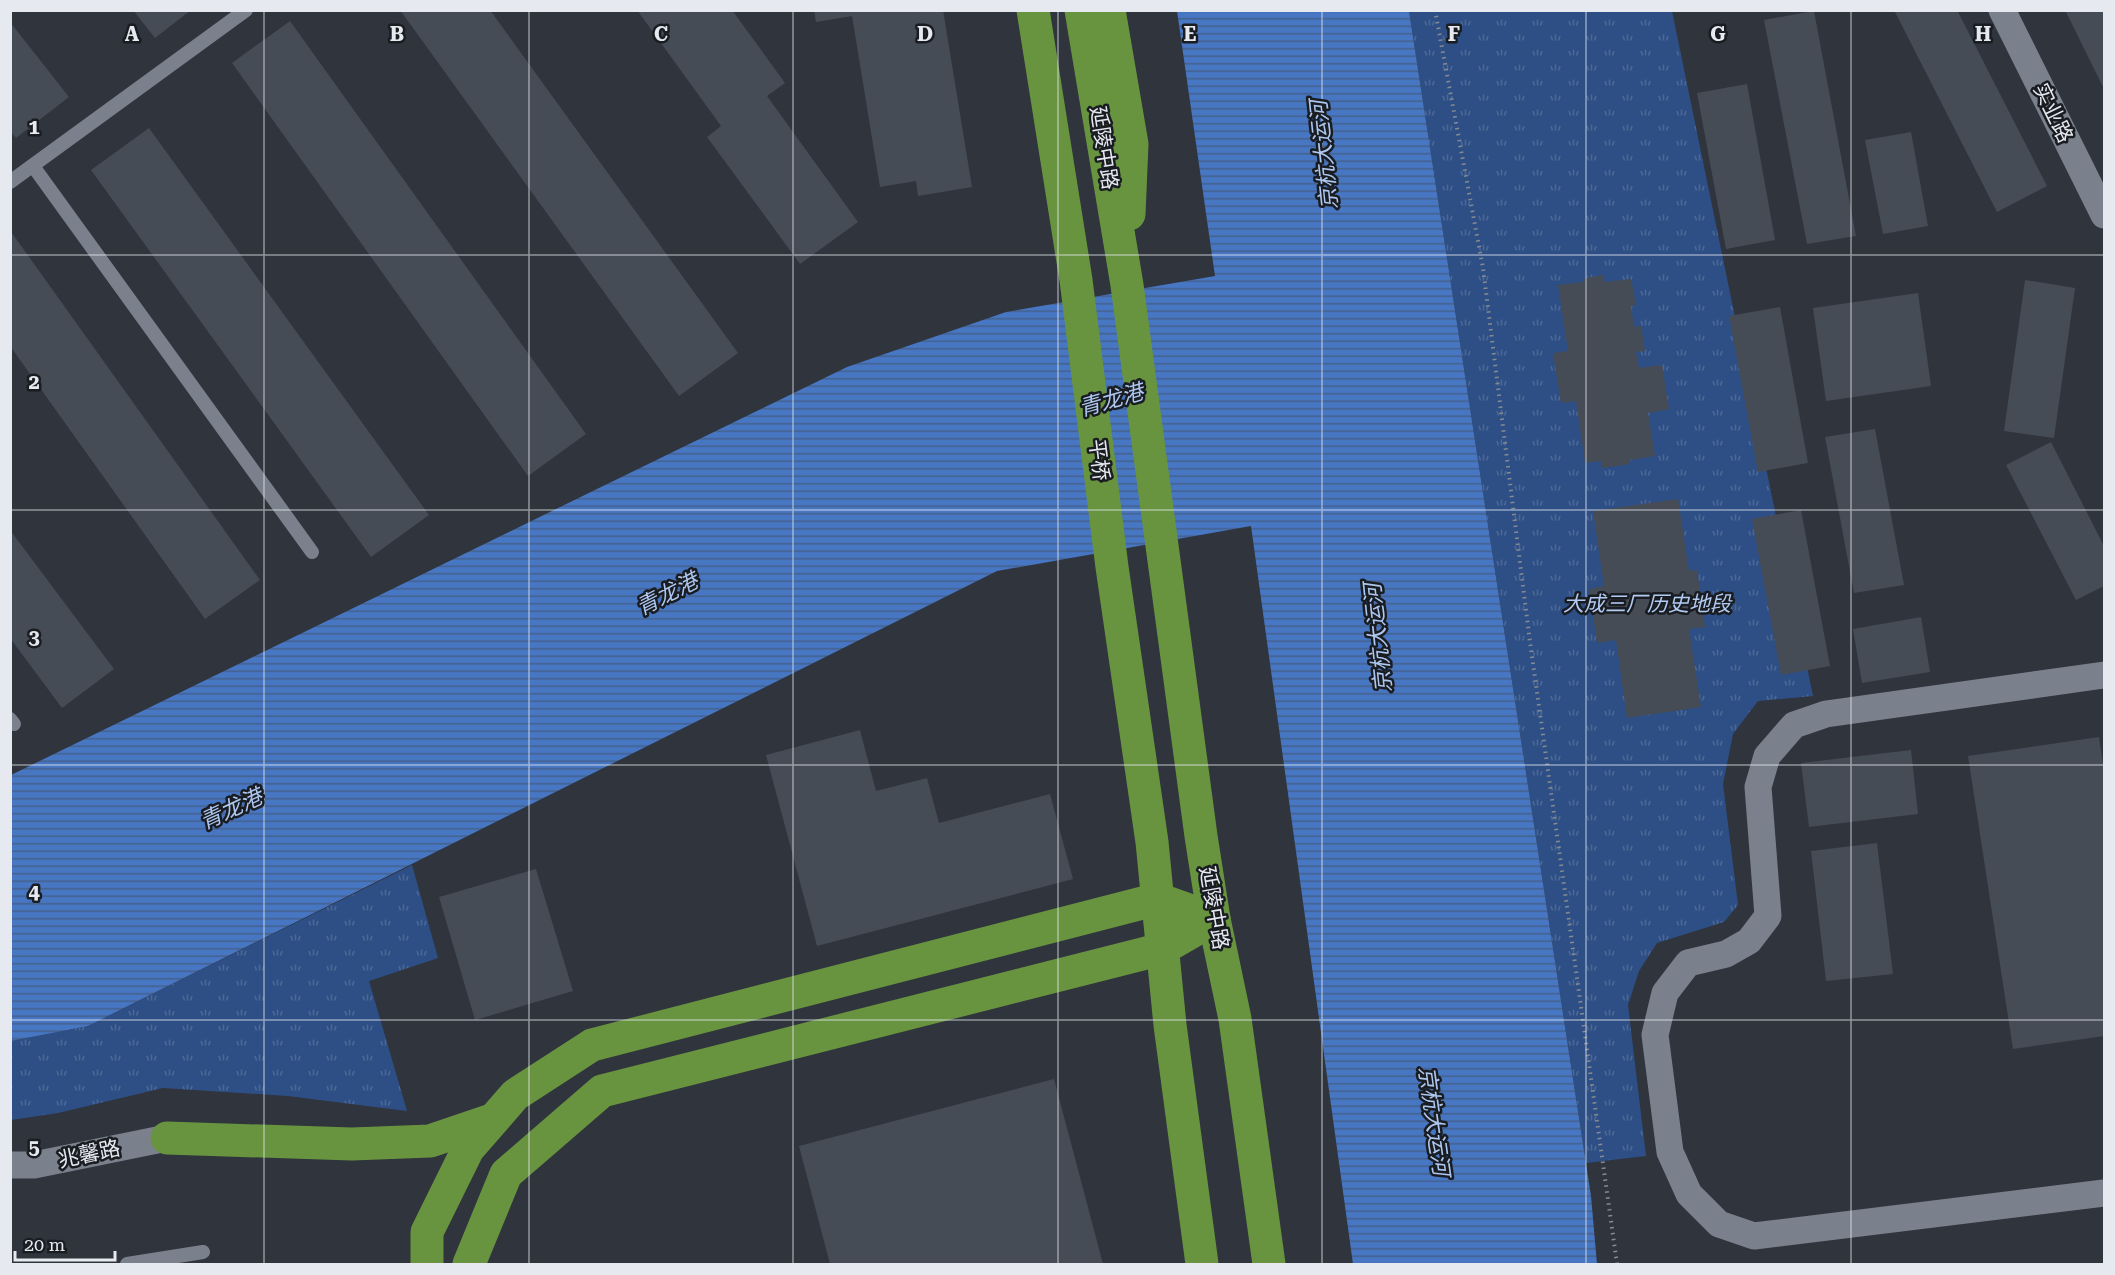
<svg xmlns="http://www.w3.org/2000/svg" width="2115" height="1275" font-family="'Roboto Serif','Noto Sans SC',serif">
	<defs>
		<pattern id="park-tufts" width="24" height="20" patternUnits="userSpaceOnUse" patternTransform="scale(1.5)"><rect width="24" height="20" fill="#2e4f85"/><path d="M3 7l-1-3M5 7V3M7 7l1-3M15 17l-1-3M17 17v-4M19 17l1-3" fill="none" stroke="#4c6897"/></pattern>
		<pattern id="water-rules" width="6" height="5" patternUnits="userSpaceOnUse" patternTransform="scale(1.5)"><rect width="6" height="5" fill="#4776c3"/><path d="M0 2.5h6" fill="none" stroke="#46608c"/></pattern>
	</defs>
	<rect width="100%" height="100%" fill="#2f343d"/>
	<g fill="url(#park-tufts)">
		<polygon points="1409,11 1672,11 1813,696 1758,701 1733,734 1723,784 1738,905 1724,922 1657,943 1639,971 1628,1005 1646,1156 1586,1163"/>
		<polygon points="412,865 438,958 369,981 407,1111 288,1096 163,1088 58,1113 11,1120 11,1041 88,1026"/>
	</g>
	<polygon fill="url(#water-rules)" points="1177,11 1409,11 1591,1196 1597,1264 1353,1264 1251,526 997,571 88,1026 11,1041 11,775 847,367 1006,312 1215,276"/>
	<g fill="#464c56">
		<polygon points="133,10 191,10 155,38"/>
		<polygon points="400,10 490,10 738,353 679,396"/>
		<polygon points="637,10 732,10 785,83 767,96 858,222 800,264 707,137 721,126"/>
		<polygon points="814,10 943,10 972,187 918,196 916,181 880,187 852,16 816,22"/>
		<polygon points="1894,10 1957,10 2047,186 1997,212"/>
		<polygon points="2065,10 2104,10 2104,89"/>
		<polygon points="1814,11 1856,236 1807,244 1764,20"/>
		<polygon points="290,21 586,434 528,476 232,63"/>
		<polygon points="10,22 69,97 16,138 10,131"/>
		<polygon points="1747,84 1775,240 1726,249 1697,93"/>
		<polygon points="149,128 429,515 371,557 91,170"/>
		<polygon points="1911,132 1928,226 1883,234 1865,140"/>
		<polygon points="12,233 260,580 205,619 10,346 10,234"/>
		<polygon points="1603,275 1604,282 1631,279 1636,305 1631,306 1634,327 1641,326 1645,351 1636,352 1639,368 1662,365 1669,409 1648,413 1655,456 1630,460 1630,464 1602,468 1601,461 1585,463 1576,401 1561,403 1553,353 1568,351 1558,285 1584,282 1585,278"/>
		<polygon points="2025,280 2075,288 2054,438 2004,431"/>
		<polygon points="1918,293 1931,386 1826,401 1813,308"/>
		<polygon points="1780,307 1808,463 1758,472 1729,316"/>
		<polygon points="1875,429 1904,585 1854,593 1825,437"/>
		<polygon points="2051,442 2104,546 2104,586 2076,600 2006,465"/>
		<polygon points="1678,499 1689,571 1697,570 1705,627 1689,629 1701,707 1627,718 1616,640 1597,643 1589,589 1604,586 1593,511"/>
		<polygon points="1801,510 1830,666 1781,675 1752,519"/>
		<polygon points="10,530 114,669 62,708 10,638"/>
		<polygon points="1921,617 1930,672 1862,683 1853,629"/>
		<polygon points="860,730 876,791 927,778 939,823 1050,794 1073,879 817,946 766,755"/>
		<polygon points="2099,737 2104,771 2104,1036 2013,1049 1968,756"/>
		<polygon points="1911,750 1918,814 1809,827 1801,763"/>
		<polygon points="1877,843 1893,974 1826,981 1811,851"/>
		<polygon points="536,869 573,991 475,1020 439,897"/>
		<polygon points="1054,1079 1103,1264 830,1264 799,1146"/>
	</g>
	<g fill="none" stroke-linecap="round" stroke-linejoin="round">
		<polyline stroke="#868a92" stroke-width="4" stroke-dasharray="1.5 4.5" stroke-linecap="butt" points="1435,10 1483,268 1530,642 1617,1264"/>
		<g stroke="#7b818c" stroke-width="14">
			<polyline points="33,166 312,552"/>
			<polyline points="10,182 246,10"/>
			<polyline points="10,719 14,724"/>
			<polyline points="127,1264 203,1252"/>
		</g>
		<g stroke="#7b818c" stroke-width="27">
			<polyline points="2002,10 2104,215"/>
			<polyline points="2104,675 1826,714 1794,725 1767,756 1758,787 1768,916 1749,941 1726,954 1688,963 1665,993 1655,1035 1670,1152 1689,1194 1719,1224 1754,1236 2104,1193"/>
			<polyline points="10,1165 34,1165 167,1138"/>
		</g>
		<g stroke="#69943f" stroke-width="33">
			<polyline points="1033,10 1076,280 1112,567 1152,842 1170,1025 1202,1264"/>
			<polyline points="1081,10 1127,285 1201,836 1214,919 1235,1019 1269,1264"/>
			<polyline points="1109,10 1132,144 1129,214"/>
			<polyline points="167,1138 352,1144 430,1141 492,1120"/>
			<polyline points="427,1264 427,1232 468,1149 515,1095 592,1045 1158,899 1214,919"/>
			<polyline points="469,1264 506,1174 602,1091 1162,949 1214,919"/>
		</g>
	</g>
	<path fill="none" stroke="#e6e9ef" stroke-width="1.5" stroke-opacity="0.55" d="M264 10V1264M529 10V1264M793 10V1264M1058 10V1264M1322 10V1264M1586 10V1264M1851 10V1264M10 255H2104M10 510H2104M10 765H2104M10 1020H2104"/>
	<g text-anchor="middle" dominant-baseline="central" stroke-width="5" stroke-linejoin="round" paint-order="stroke">
		<g font-size="21" fill="#e6e9ef" stroke="#191c20">
			<text transform="translate(2053 113) rotate(64)">实业路</text>
			<text transform="translate(1104 148) rotate(81)">延陵中路</text>
			<text transform="translate(1099 460) rotate(83)">平桥</text>
			<text transform="translate(1214 908) rotate(80)">延陵中路</text>
			<text transform="translate(89 1154) rotate(-12)">兆馨路</text>
		</g>
		<g font-size="21" font-style="italic" fill="#b1cbf3" stroke="#191c20">
			<text x="1647" y="604">大成三厂历史地段</text>
		</g>
		<g font-size="22" font-style="italic" fill="#adc7f0" stroke="#191c20">
			<text transform="translate(1324 155) rotate(-96)">京杭大运河</text>
			<text transform="translate(1111 400) rotate(-16)">青龙港</text>
			<text transform="translate(667 594) rotate(-27)">青龙港</text>
			<text transform="translate(1378 638) rotate(-96)">京杭大运河</text>
			<text transform="translate(231 809) rotate(-25)">青龙港</text>
			<text transform="translate(1434 1121) rotate(82)">京杭大运河</text>
		</g>
	</g>
	<g font-size="20" text-anchor="middle" font-weight="bold" fill="#e6e9ef" stroke="#191c20" stroke-width="5" stroke-linejoin="round" paint-order="stroke">
		<text x="132" y="41">A</text>
		<text x="397" y="41">B</text>
		<text x="661" y="41">C</text>
		<text x="925" y="41">D</text>
		<text x="1190" y="41">E</text>
		<text x="1454" y="41">F</text>
		<text x="1718" y="41">G</text>
		<text x="1983" y="41">H</text>
		<text x="34" y="134">1</text>
		<text x="34" y="389">2</text>
		<text x="34" y="644">3</text>
		<text x="34" y="899">4</text>
		<text x="34" y="1154">5</text>
	</g>
	<rect width="2115" height="1275" fill="none" stroke="#e6e9ef" stroke-width="24"/>
	<path d="M15 1251v9h100v-9" fill="none" stroke="#e6e9ef" stroke-width="3"/>
	<text x="24" y="1251" font-size="18" fill="#e6e9ef" stroke="#191c20" stroke-width="4.5" paint-order="stroke">20 m</text>
</svg>
